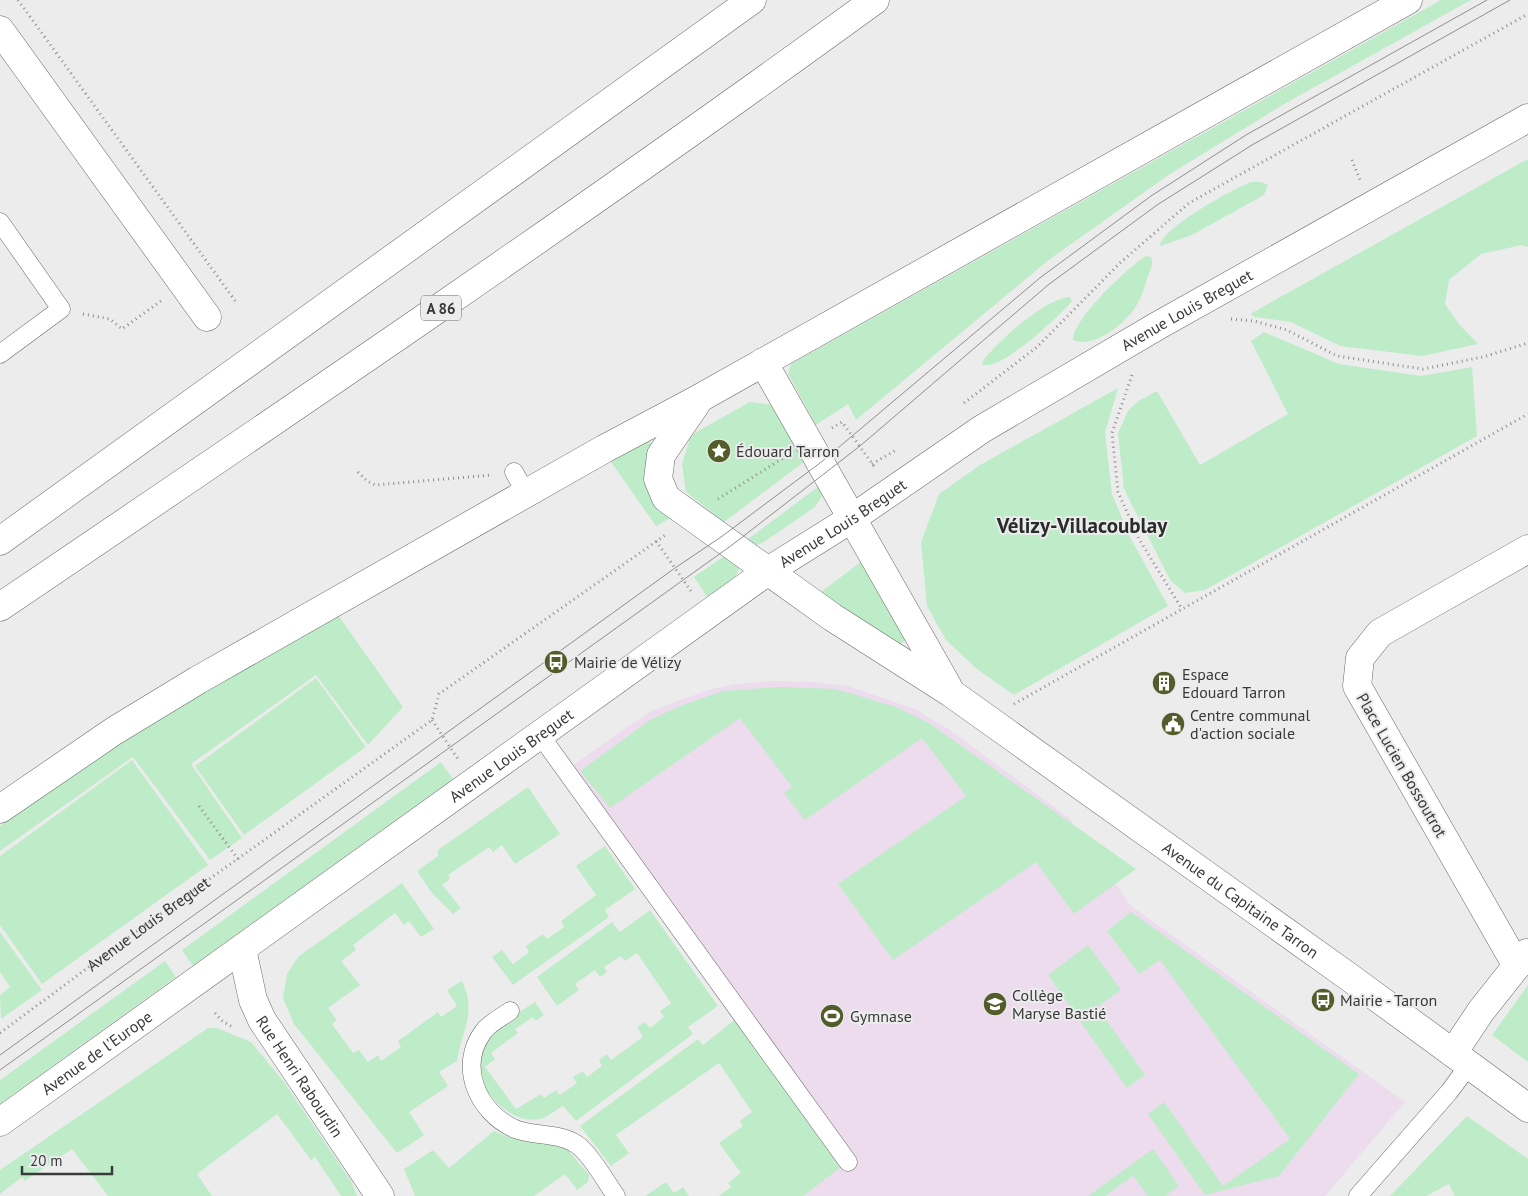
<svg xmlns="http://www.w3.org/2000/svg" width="1528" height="1196" font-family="'PT Sans',sans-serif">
	<rect width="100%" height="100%" fill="#ececed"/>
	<polygon fill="#ecdcee" points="773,681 813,682 848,686 915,709 950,730 1069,818 1131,906 1405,1102 1325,1196 797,1196 836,1166 560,774 651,711 705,691 735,684"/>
	<g fill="#bfecc8">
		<polygon points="1441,0 1471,0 1286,103 1170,174 1050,259 856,420 848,404 816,425 788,374 791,364"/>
		<polygon points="1528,159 1528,247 1522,245 1481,254 1449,280 1445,304 1458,323 1478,344 1422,356 1340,346 1291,322 1255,317 1250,314"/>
		<path d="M1251 182H1261L1268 185 1264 195 1192 235 1160 246C1160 229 1234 188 1251 182Z"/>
		<path d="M1146 256 1151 257C1154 264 1150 271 1147 279 1144 289 1141 299 1135 308 1124 324 1094 349 1073 340 1073 319 1128 267 1146 256Z"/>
		<path d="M1070 297 1072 301 1068 306C1054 320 1002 370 983 365L982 362C997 342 1045 298 1070 297Z"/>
		<polygon points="1264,332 1339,364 1421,376 1472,367 1477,436 1205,590 1185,593 1170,580 1124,489 1118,433 1128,411 1138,401 1157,391 1200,465 1288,414 1251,341"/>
		<polygon points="1118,388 1105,433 1112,494 1131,539 1168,606 1014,695 977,669 946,640 927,606 921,542 939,494 980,465"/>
		<polygon points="750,402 775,405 805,461 724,522 686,492 682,464 691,435"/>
		<polygon points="649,440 674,516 656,526 611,462"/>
		<polygon points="819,486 822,496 815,507 764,542 757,545 747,540"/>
		<path d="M726 555 739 568C736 582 718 589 707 597L694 577Z"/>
		<polygon points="862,561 906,640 898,646 821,592"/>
		<path d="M338 615 403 707 368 745 316 675 191 764 242 838 210 860 133 757 0 851V826C108 749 220 675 338 615Z"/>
		<polygon points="316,678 366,747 244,835 195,766"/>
		<polygon points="779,687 836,689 896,707 929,723 1136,869 1074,914 1036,862 893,960 838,884 966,796 922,738 805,820 784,793 792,787 740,718 610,808 580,771 650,720 680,706 723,691"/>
		<polygon points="132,760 208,865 42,984 0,925 0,856"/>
		<polygon points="441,762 453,779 193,966 182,950"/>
		<polygon points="528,787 560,834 515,864 502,845 493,852 489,847 448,875 450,879 442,885 461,908 453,914 432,893 417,871 438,856 438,850"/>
		<polygon points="605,846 635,889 605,910 609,917 513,985 492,957 502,950 513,964 529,952 526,946 543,934 547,939 564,927 561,921 596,895 576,866"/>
		<path d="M402 883 434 929 421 937 409 921 404 925 395 913 353 945 356 950 341 961 360 985 328 1008 337 1020 332 1024 353 1053 359 1050 368 1062 378 1055 381 1061 401 1047 398 1041 438 1012 441 1017 457 1006 447 990 462 981C477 1012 462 1030 457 1061L439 1072 448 1086 409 1112 424 1135 397 1153 294 1024 283 998 287 974 299 956Z"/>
		<path d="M650 910 718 1006 688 1027 693 1034 576 1121 563 1106C556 1110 548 1117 540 1119 510 1125 478 1091 479 1062 480 1056 483 1045 486 1040 491 1028 523 1010 535 1002L544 1015 535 1021 533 1017 515 1029 518 1033 491 1053 495 1059 485 1067 516 1109 541 1094 544 1098 556 1090 560 1095 577 1083 573 1077 583 1071 587 1077 602 1066 599 1060 607 1054 611 1060 643 1037 637 1027 645 1022 650 1028 664 1017 660 1011 671 1003 637 953 625 961 621 956 604 967 607 972 600 977 595 970 575 984 579 990 557 1006 537 977 612 922 620 932Z"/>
		<polygon points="1131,912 1359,1074 1279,1176 1205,1195 1148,1114 1164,1102 1223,1186 1290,1139 1160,960 1139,974 1107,931"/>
		<polygon points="0,932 42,990 1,1019 0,995 10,987 0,972"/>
		<polygon points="1088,945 1121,990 1097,1007 1145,1075 1127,1088 1048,975"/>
		<polygon points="165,961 176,977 0,1104 0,1080"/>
		<polygon points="1528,985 1528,1062 1492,1035"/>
		<polygon points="737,1018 840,1168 803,1196 719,1196 731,1187 728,1183 741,1173 719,1143 743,1126 740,1121 752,1112 719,1063 616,1135 629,1153 611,1166 580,1126 698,1039 703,1045"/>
		<polygon points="208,1028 217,1028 251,1042 284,1082 351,1181 357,1196 341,1196 315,1157 311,1160 277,1114 197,1174 212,1196 108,1196 72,1149 25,1181 22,1177 0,1194 0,1170"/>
		<polygon points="1467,1116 1528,1159 1528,1196 1455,1196 1449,1184 1426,1196 1390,1196"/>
		<path d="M494 1131C522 1144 535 1142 564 1145L589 1175 588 1182 577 1190 565 1174 534 1196H415L404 1169 433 1150 449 1168Z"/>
		<polygon points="1153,1149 1179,1186 1165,1196 1148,1196 1133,1176 1105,1196 1088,1196"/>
		<polygon points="666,1182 674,1193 683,1187 689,1196 645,1196"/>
	</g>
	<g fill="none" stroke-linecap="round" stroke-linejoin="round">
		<g stroke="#676768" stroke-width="19">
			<g id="lane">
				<polyline points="0,222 61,309 0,354"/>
				<polyline points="514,472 526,493"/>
				<polyline points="540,735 848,1162"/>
				<path d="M510 1011C502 1017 489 1023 483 1032 458 1066 477 1112 515 1129 535 1137 563 1132 580 1147 593 1158 606 1182 616 1196"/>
				<polyline points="1358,1196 1449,1092 1469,1065"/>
			</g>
		</g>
		<g stroke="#676768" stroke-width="29">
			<g id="street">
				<polyline points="0,30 207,317"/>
				<path id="s2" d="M242 949 253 1000 262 1020 380 1196"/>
				<polyline points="1517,966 1357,686 1360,658 1380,633 1528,549"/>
				<polyline points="1453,1053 1481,1011 1527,953"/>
			</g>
		</g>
		<g stroke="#676768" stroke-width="29">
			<g id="secondary">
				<polyline points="763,362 948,687"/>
				<path id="s3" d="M696 404 661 455 658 479 666 498 832 617 951 693 1349 977 1528 1108"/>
				<polyline points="0,809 114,731 198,680 604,449 700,398 1408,0"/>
				<path id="s4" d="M0 1122 768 571 851 519 982 429 1159 325 1528 118"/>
			</g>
		</g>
		<g stroke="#676768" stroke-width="29">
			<g id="highway">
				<polyline points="0,541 752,0"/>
				<path d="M0 607C294 408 588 209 875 0"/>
			</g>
		</g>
		<g stroke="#8d8d8d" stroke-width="3" stroke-dasharray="1 4" stroke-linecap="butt">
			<polyline points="18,0 236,302"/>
			<polyline points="1352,160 1360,180"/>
			<polyline points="83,314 110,319 122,329 161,301"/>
			<polyline points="1231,319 1254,321 1287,330 1337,356 1423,369 1483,357 1528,343"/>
			<polyline points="1132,375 1112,433 1118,492 1139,539 1182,609"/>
			<polyline points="964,403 1037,347 1120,263 1189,203 1528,14"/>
			<polyline points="832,428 842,422 876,469"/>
			<polyline points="872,464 898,449"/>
			<polyline points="358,472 367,481 375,485 492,475"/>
			<polyline points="718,499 785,457"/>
			<polyline points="656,541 691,591"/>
			<polyline points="1014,704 1528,414"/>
			<polyline points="432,720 458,759"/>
			<polyline points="199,806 238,859"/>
			<polyline points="215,1013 221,1020 232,1027"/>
			<path id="s1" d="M0 1033 148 923 432 720 439 694 667 534"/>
		</g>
		<use href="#lane" stroke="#fff" stroke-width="18"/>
		<use href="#street" stroke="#fff" stroke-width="28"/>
		<use href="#secondary" stroke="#fff" stroke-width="28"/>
		<use href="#highway" stroke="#fff" stroke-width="28"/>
		<g stroke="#8e8e8e" stroke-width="1">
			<polyline points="0,1055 675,568 721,537 820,463 1041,277 1151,196 1246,135 1487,0"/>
			<polyline points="0,1070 732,545 860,446 1048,285 1157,205 1252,145 1510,0"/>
		</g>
	</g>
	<defs>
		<g id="sight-disc" transform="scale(1.25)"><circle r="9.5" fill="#545c2b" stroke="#ececed"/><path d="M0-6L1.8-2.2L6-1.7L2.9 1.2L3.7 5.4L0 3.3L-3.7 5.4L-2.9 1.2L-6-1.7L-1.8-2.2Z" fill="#fff"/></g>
		<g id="bus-disc" transform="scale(1.25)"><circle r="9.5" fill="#545c2b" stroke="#ececed"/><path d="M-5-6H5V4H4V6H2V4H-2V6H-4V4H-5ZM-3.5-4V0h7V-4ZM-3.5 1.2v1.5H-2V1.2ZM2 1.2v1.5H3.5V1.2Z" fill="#fff"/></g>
		<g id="building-disc" transform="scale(1.25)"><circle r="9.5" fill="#545c2b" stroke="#ececed"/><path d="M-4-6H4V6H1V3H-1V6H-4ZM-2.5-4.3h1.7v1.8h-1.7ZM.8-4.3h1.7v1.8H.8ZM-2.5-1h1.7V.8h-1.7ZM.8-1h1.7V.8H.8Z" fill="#fff"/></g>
		<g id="civic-disc" transform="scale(1.25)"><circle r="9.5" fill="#545c2b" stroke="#ececed"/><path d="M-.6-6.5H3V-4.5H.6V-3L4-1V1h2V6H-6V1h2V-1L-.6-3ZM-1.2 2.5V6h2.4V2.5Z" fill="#fff"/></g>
		<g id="school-disc" transform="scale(1.25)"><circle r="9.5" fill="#545c2b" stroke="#ececed"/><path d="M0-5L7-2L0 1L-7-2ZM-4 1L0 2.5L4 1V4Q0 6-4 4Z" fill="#fff"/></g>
		<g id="stadium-disc" transform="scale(1.25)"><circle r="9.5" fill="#545c2b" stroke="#ececed"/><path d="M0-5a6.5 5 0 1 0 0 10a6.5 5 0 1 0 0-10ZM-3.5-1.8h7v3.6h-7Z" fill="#fff"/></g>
	</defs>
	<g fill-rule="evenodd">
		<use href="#sight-disc" x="719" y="451"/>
		<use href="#bus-disc" x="556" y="662"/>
		<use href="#building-disc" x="1164" y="683"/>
		<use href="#civic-disc" x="1173" y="724"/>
		<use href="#bus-disc" x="1323" y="1000"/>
		<use href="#school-disc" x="995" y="1004"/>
		<use href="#stadium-disc" x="832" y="1016"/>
	</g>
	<g text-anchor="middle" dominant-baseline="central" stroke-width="4" stroke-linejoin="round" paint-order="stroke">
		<rect fill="#ececed" stroke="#6f6f6f" stroke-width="1" x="421" y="295.5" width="40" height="25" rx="4"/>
		<g font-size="15" font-weight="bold" fill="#393939">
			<text x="441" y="308">A 86</text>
		</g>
		<g font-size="16" fill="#393939" stroke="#ececed">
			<text stroke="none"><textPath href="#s4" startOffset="1439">Avenue Louis Breguet</textPath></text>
			<text stroke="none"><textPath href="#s4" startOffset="1034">Avenue Louis Breguet</textPath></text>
			<text stroke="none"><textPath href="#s4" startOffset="629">Avenue Louis Breguet</textPath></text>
			<text transform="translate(1402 765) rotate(60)">Place Lucien Bossoutrot</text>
			<text stroke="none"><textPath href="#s3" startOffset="808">Avenue du Capitaine Tarron</textPath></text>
			<text stroke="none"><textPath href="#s1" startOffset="184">Avenue Louis Breguet</textPath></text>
			<text stroke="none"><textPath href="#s4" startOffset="119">Avenue de l'Europe</textPath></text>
			<text stroke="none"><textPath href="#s2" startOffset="142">Rue Henri Rabourdin</textPath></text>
		</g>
		<g font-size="16" fill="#393939" stroke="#ececed" text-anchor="start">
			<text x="736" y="451">Édouard Tarron</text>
			<text x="574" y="662">Mairie de Vélizy</text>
			<text x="1182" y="674">Espace<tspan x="1182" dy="18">Edouard Tarron</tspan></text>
			<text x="1190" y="715">Centre communal<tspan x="1190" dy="18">d'action sociale</tspan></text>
			<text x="1012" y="995">Collège<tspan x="1012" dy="18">Maryse Bastié</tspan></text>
			<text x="1340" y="1000">Mairie - Tarron</text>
			<text x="850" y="1016">Gymnase</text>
		</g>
		<g font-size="21" font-weight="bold" fill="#2a2b2b" stroke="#ececed">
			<text x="1082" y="525">Vélizy-Villacoublay</text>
		</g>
	</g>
	<path d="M22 1166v8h90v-8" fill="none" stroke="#393939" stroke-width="2.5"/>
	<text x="30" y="1166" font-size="15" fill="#393939" stroke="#ececed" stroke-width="4" paint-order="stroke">20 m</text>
</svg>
